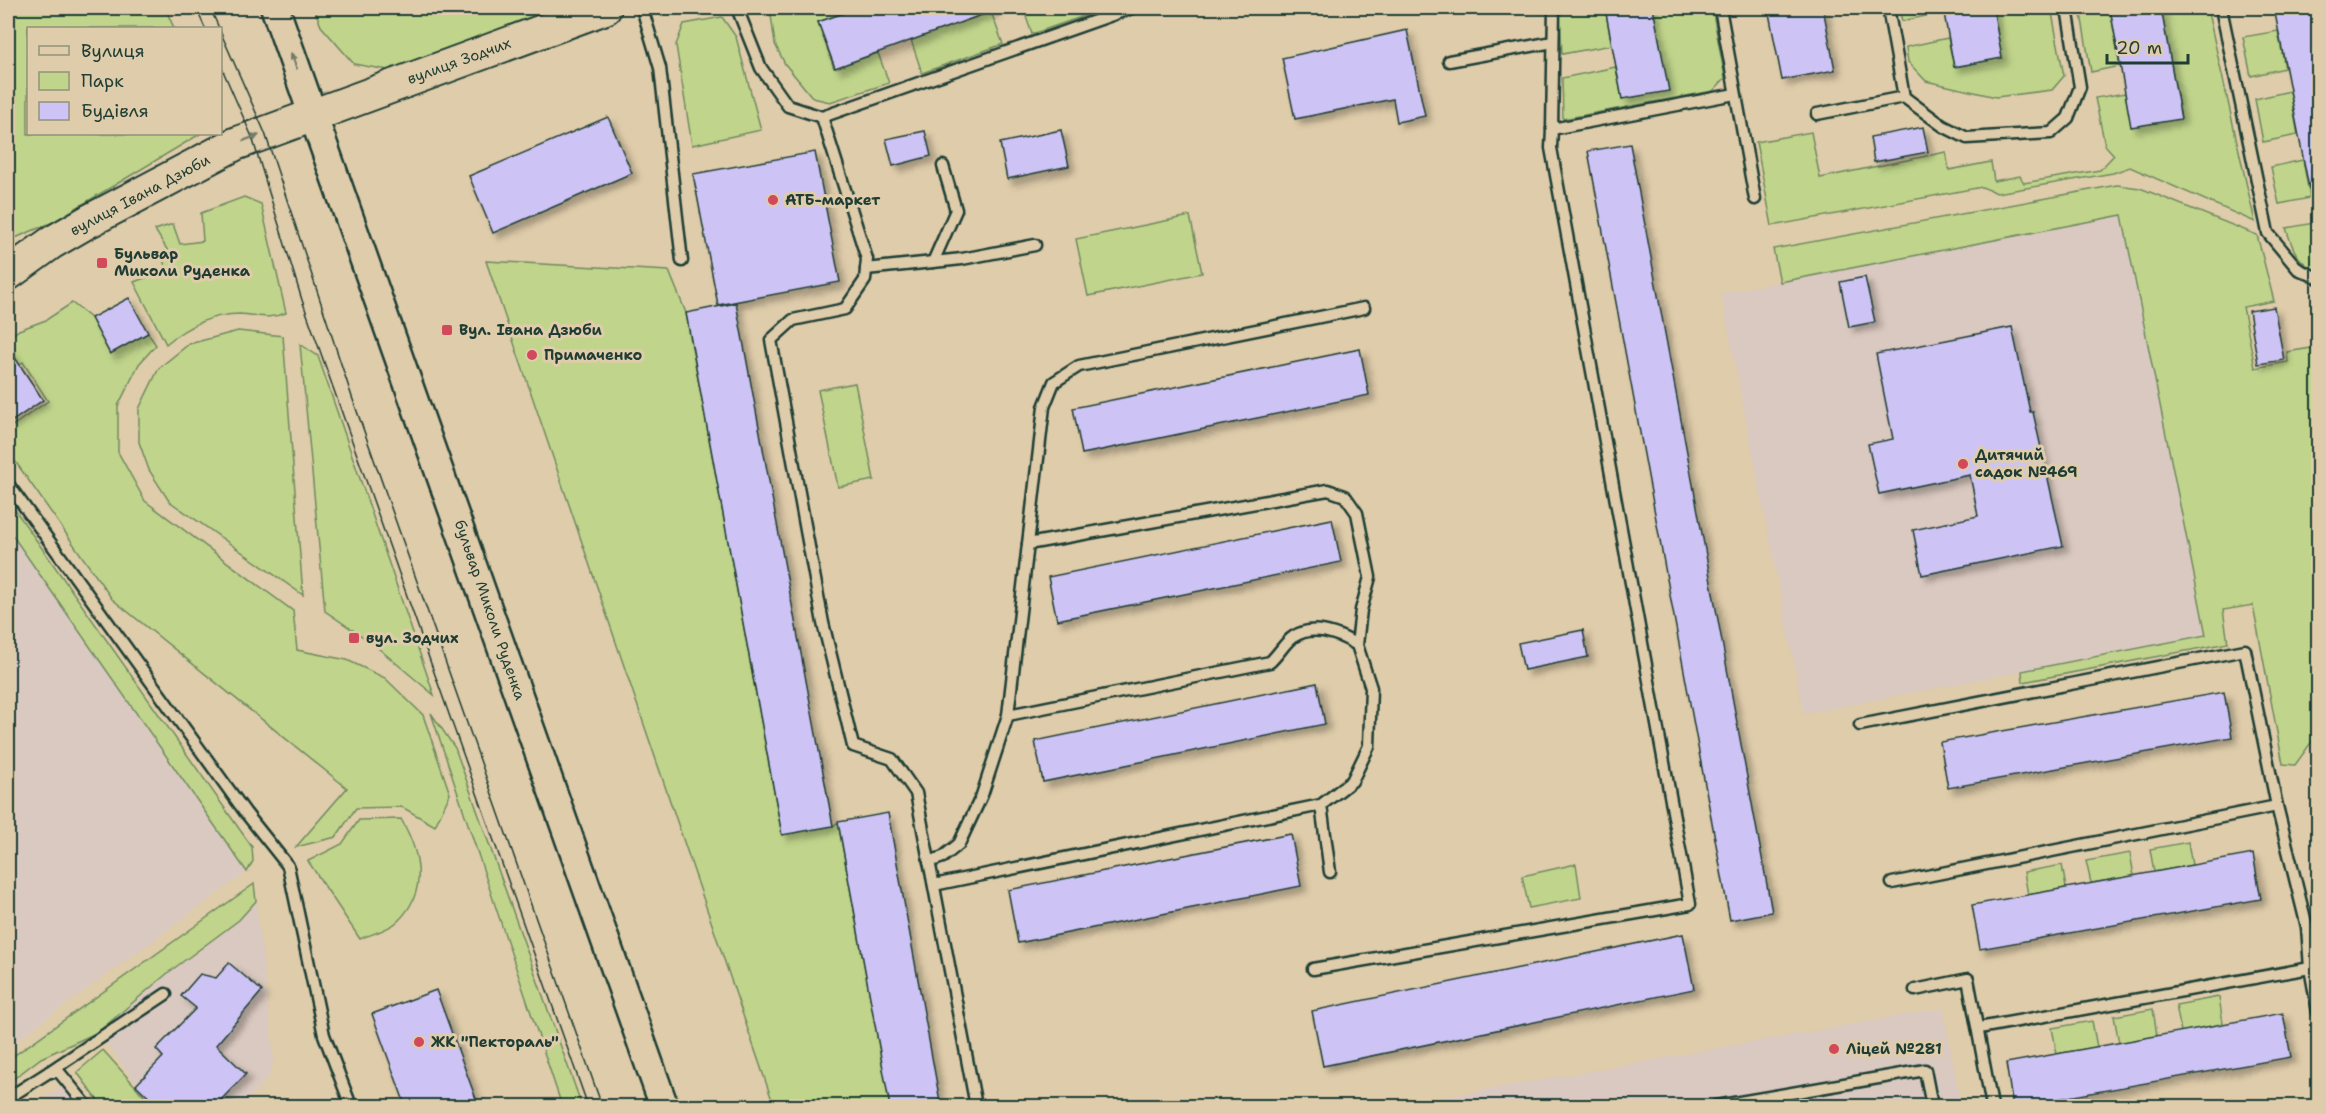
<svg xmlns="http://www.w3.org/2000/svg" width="2326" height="1114" font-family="'Shantell Sans',sans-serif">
	<defs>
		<filter id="shadow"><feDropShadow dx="5.5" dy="5.5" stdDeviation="3" flood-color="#0004"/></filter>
	</defs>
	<rect width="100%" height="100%" fill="#dfccaa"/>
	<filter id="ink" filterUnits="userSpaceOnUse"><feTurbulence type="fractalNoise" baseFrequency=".0167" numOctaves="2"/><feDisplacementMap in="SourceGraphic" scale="12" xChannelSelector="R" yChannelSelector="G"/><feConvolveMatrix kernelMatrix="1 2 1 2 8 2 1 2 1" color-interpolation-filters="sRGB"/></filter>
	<g filter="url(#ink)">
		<g fill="#dac9c0">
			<polygon points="2122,215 2206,635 1804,714 1721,293"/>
			<polygon points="8,529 247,872 8,1047"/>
			<polygon points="256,901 274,1059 268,1078 243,1106 154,1106 98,1032 169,972 239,920"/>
			<polygon points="1943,1008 1961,1106 1394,1106"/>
			<polygon points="73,1078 95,1106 35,1106"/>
		</g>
		<g fill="#c0d58b" stroke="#708960" stroke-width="1.5">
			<polygon points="8,8 165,8 174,28 28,28 28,134 200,134 53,222 8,241"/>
			<polygon points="314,8 558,8 388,70 354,64 321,26"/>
			<polygon points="770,8 858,8 818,22 834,68 878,53 889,83 830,102 813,98 785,64 775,44"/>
			<polygon points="1023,8 1107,8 1032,34"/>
			<polygon points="1588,8 1605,8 1612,45 1562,54 1560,13"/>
			<polygon points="1653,8 1712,8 1725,78 1713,91 1563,119 1562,78 1616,67 1622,99 1668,91"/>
			<polygon points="1899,8 1943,8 1944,12 1902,21"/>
			<polygon points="1993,8 2051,8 2064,76 2052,90 1996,97 1926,81 1908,62 1906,47 1948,38 1954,67 2002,58"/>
			<polygon points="2080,8 2110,8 2120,66 2091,72"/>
			<polygon points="2161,8 2207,8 2255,222 2130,167 2113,173 1997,193 1982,187 1772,226 1756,142 1811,132 1820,178 1946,152 1949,170 1991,162 1994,181 2020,176 2024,183 2100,170 2114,155 2105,145 2095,98 2125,93 2132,127 2181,119"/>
			<polygon points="991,12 1003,44 922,73 911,40"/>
			<polygon points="722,17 736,37 761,130 692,145 676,45 684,24"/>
			<polygon points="2278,31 2285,68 2251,76 2243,37"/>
			<polygon points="2290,91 2298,135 2263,142 2255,99"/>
			<polygon points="2303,160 2310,198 2279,204 2271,167"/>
			<polygon points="2117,185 2140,188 2257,235 2274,301 2243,307 2255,368 2288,362 2287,352 2318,347 2318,733 2295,765 2283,764 2253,605 2223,610 2228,643 2023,682 2022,671 2206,635 2122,215 1780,282 1773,249"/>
			<path d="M244 197 261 204 286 313C268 320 258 315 240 314 212 314 186 327 166 344L134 282 166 270 162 255 168 251 155 230 173 224 180 244 203 241 201 213Z"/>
			<polygon points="1190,216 1202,273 1088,296 1076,239"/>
			<path d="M2314 223 2318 246V272C2297 262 2293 250 2286 228Z"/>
			<polygon points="486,261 669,271 686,313 782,835 833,826 838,822 890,1106 774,1106"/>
			<polygon points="72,303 91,318 110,354 148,333 156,345 139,364 118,406 118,452 145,501 293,611 297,650 347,660 385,678 423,715 450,794 435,826 402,807 356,808 336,837 296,847 347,788 112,599 8,451 8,429 48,401 23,362 8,372 8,338 19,330 46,320"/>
			<polygon points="238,331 283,336 303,595 169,501 149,470 139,442 139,409 159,368 189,344"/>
			<polygon points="300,344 318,356 434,695 372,643 325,611"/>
			<polygon points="855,383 874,480 838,487 818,390"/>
			<polygon points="8,500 252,847 253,861 247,872 8,529"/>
			<polygon points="431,713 455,748 582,1106 562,1106"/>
			<path d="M401 819C420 852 429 891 398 921 389 930 371 934 360 939L308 861 342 844 359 820Z"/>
			<polygon points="2188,842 2192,865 2154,872 2150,849"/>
			<polygon points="2130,853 2134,876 2091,883 2086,861"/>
			<polygon points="1576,864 1581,898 1529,908 1522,876"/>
			<polygon points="2062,865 2066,888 2028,895 2024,872"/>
			<polygon points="254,884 256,901 239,920 169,972 98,1032 41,1058 8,1083 8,1060"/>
			<polygon points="2219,997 2223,1024 2181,1032 2176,1005"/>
			<polygon points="2153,1009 2157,1036 2119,1043 2114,1016"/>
			<polygon points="2092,1021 2097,1047 2057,1054 2052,1028"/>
			<polygon points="103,1050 153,1106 102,1106 77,1072"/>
		</g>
		<g fill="#cec3f5" stroke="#1f3d34" stroke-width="1.5" filter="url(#shadow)">
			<polygon points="858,8 995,8 995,10 835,68 818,22"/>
			<polygon points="1605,8 1653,8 1669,91 1622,99"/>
			<polygon points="1768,8 1823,8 1835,70 1782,80"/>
			<polygon points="1943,8 1993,8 2002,58 1954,67"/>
			<polygon points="2110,8 2161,8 2181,119 2131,127"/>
			<polygon points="2274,8 2316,8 2319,186 2309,188"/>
			<polygon points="1407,30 1425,116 1397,122 1393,99 1295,119 1282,58"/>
			<polygon points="608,117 632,173 493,233 469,176"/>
			<polygon points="1923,127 1928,152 1874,162 1870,137"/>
			<polygon points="1061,130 1069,166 1007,179 1000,143"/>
			<polygon points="925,131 931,156 893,166 886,139"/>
			<polygon points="1630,144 1772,912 1730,920 1588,151"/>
			<polygon points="815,152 840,282 718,305 693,174"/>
			<polygon points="1865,277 1875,322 1849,327 1840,282"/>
			<polygon points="129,298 148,333 110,354 91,318"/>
			<polygon points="736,303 833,826 782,835 686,313"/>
			<polygon points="2274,307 2284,360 2258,364 2249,311"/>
			<polygon points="2012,327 2030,412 2033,412 2063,546 1922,575 1913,530 1978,516 1970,475 1879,494 1868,444 1893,439 1876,354"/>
			<polygon points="8,347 43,400 8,424"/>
			<polygon points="1360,349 1369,395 1082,454 1073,408"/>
			<polygon points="1332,519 1341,562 1057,620 1048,577"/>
			<polygon points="1583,630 1588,657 1524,670 1518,643"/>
			<polygon points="1317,683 1325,724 1043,782 1035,741"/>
			<polygon points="2224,692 2232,737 1948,788 1940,742"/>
			<polygon points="888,813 941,1107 890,1107 838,822"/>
			<polygon points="1291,834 1301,886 1018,943 1008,890"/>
			<polygon points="2253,854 2261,899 1980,949 1972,905"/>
			<polygon points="1683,934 1694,989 1323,1066 1312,1011"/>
			<polygon points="229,963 262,991 216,1045 246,1074 214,1107 159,1107 136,1085 163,1057 156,1049 196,1008 181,996 200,974 216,978"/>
			<polygon points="436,990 479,1107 406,1107 372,1014"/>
			<polygon points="2283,1013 2291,1057 2013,1107 2006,1063"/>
		</g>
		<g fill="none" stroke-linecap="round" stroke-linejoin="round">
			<g stroke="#1f3d34" stroke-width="15">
				<g id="service">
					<polyline points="642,8 660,68 682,261"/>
					<polyline points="737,8 761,68 788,106 822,117 1132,8"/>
					<polyline points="1720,8 1755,199"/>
					<polyline points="1888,8 1904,97 1943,126 1967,138 2051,133 2068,118 2080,87 2067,8"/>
					<polyline points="2221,8 2268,233 2298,269 2318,278"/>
					<polyline points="1449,61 1553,42"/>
					<polyline points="1817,114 1904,97"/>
					<polyline points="822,117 867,259 865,280 845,309 793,320 771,340 823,623 853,746 892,759 916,793 976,1106"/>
					<polyline points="1552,129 1554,8"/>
					<polyline points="933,262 956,210 943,166"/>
					<polyline points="866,269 962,259 1035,245"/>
					<polyline points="8,484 245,812 288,866 324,1035 351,1106"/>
					<polyline points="1028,544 1328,490 1345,496 1357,513 1370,577 1361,610 1357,645"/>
					<polyline points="1860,725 2245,650 2277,806 2307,927 2310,968 2318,1012"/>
					<polyline points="1321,805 1330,872"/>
					<polyline points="929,862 943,857 959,844 982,795 1008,715 1044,407 1054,382 1079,366 1364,308"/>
					<polyline points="1892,883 2277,806"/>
					<path d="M934 885 1321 805 1352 781 1369 746 1371 688 1357 645C1339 634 1314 623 1293 637 1286 641 1278 655 1270 662L1008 715"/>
					<polyline points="1313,969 1690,904 1551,148 1552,129 1735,94"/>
					<polyline points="1915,990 1968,979 1992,1106"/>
					<polyline points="1979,1028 2310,968"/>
					<polyline points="49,1072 166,994"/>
					<polyline points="8,1098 49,1072 59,1072 87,1106"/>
					<polyline points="1716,1106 1925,1070 1932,1106"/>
				</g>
			</g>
			<g stroke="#1f3d34" stroke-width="32">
				<polyline id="tertiary" points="275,8 664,1106"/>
			</g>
			<g stroke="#1f3d34" stroke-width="36">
				<polyline id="secondary" points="8,274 51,243 89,221 235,144 605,8"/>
			</g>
			<use href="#service" stroke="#dfccaa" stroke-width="10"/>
			<use href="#tertiary" stroke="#dfccaa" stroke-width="27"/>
			<use href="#secondary" stroke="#dfccaa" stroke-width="32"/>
			<g stroke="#1f3d34" stroke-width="1.5">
				<polyline points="196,8 205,28"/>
				<polyline points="210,8 219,28"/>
				<polyline points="220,31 265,133 352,397 602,1106"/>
				<polyline points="220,64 252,137 302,300 588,1106"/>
			</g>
		</g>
		<defs><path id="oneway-solid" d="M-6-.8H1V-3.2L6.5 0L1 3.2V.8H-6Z" transform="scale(1.5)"/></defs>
		<g fill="#757d69">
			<use href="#oneway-solid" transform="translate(294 61) rotate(-110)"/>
			<use href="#oneway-solid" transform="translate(251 138) rotate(-20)"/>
		</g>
	</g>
	<g fill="#d1495b" stroke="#dfccaa" stroke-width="2">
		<circle cx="773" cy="200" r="6"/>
		<rect x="96" y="257" width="12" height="12" rx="3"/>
		<rect x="441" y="324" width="12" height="12" rx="3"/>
		<circle cx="532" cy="355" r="6"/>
		<circle cx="1963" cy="464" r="6"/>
		<rect x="348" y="632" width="12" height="12" rx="3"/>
		<circle cx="419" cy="1042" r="6"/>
		<circle cx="1834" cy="1049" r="6"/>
	</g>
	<g text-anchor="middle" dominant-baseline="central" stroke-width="6" stroke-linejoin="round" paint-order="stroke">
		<g font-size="15" fill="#1f3d34" stroke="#dfccaa">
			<text transform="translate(459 61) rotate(-20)">вулиця Зодчих</text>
			<text transform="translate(140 195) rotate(-28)">вулиця Івана Дзюби</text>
			<text transform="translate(490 610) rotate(71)">бульвар Миколи Руденка</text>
		</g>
		<g font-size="15" font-weight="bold" fill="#1f3d34" stroke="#dfccaa" text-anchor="start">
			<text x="785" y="200">АТБ-маркет</text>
			<text x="114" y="254">Бульвар<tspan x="114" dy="17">Миколи Руденка</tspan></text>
			<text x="459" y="330">Вул. Івана Дзюби</text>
			<text x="544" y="355">Примаченко</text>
			<text x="1975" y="455">Дитячий<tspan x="1975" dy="17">садок №469</tspan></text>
			<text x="366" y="638">вул. Зодчих</text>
			<text x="431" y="1042">ЖК "Пектораль"</text>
			<text x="1846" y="1049">Ліцей №281</text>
		</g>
	</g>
	<rect width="2326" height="1114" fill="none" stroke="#dfccaa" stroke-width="30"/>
	<rect x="15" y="15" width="2296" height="1084" fill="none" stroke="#1f3d34" stroke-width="2" filter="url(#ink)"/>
	<rect x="27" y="27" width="195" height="108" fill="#dfccaa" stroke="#92937b" stroke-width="1.5"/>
	<rect x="39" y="46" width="30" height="9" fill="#dfccaa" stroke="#92937b" stroke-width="1.5"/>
	<text x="81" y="57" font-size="18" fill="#1f3d34">Вулиця</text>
	<rect x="39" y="72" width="30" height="18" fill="#c0d58b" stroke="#92937b" stroke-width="1.5"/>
	<text x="81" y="87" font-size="18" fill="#1f3d34">Парк</text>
	<rect x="39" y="102" width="30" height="18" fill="#cec3f5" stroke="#92937b" stroke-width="1.5"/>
	<text x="81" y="117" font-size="18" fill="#1f3d34">Будівля</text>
	<path d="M2107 54v9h81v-9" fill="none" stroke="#1f3d34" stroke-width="3"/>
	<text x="2116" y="54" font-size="18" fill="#1f3d34" stroke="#dfccaa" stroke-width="4.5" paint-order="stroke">20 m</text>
</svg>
